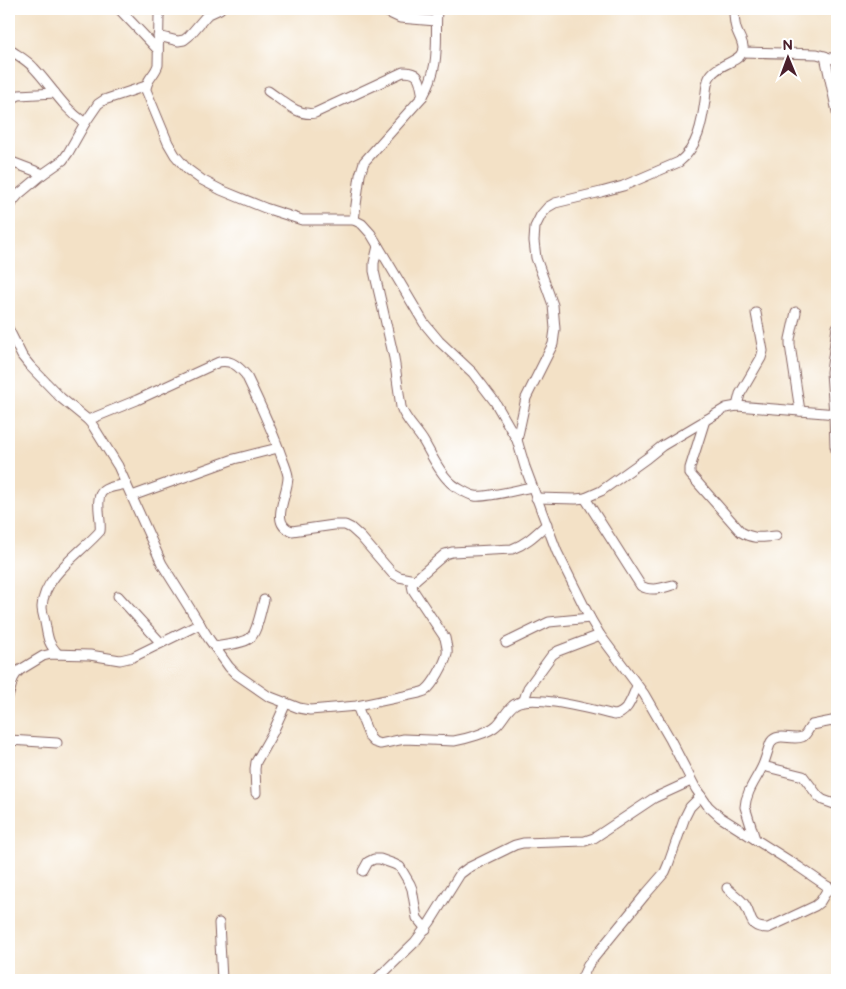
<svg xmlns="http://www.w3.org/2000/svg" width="846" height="989" font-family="'Balsamiq Sans',sans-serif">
	<rect width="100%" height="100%" fill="#fff"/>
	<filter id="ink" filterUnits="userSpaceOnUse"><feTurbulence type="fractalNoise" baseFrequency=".02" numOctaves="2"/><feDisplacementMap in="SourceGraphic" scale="10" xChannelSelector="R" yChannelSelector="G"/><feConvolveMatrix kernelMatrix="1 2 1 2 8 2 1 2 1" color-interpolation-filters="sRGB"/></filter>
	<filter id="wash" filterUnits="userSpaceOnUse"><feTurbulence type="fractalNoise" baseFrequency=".0096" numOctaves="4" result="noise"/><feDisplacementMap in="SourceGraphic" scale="20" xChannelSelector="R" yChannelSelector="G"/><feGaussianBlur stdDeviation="1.12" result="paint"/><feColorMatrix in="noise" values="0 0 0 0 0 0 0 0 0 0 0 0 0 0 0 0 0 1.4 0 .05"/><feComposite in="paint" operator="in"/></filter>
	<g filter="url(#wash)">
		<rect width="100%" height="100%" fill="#f3e1c6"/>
	</g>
	<g filter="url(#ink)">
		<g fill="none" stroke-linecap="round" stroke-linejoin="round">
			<g stroke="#856361" stroke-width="11">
				<g id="street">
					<polyline points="119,9 158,50"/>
					<path d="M161 9 159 16 158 65C155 75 146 79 146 90L168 143 175 155 187 169 202 180 221 190 265 208 302 220H354L362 224 371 234 424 323 439 341 473 373 495 402 517 440 525 467 557 552 590 618 600 635 644 694 670 739 696 789 708 806 720 817 799 867 837 893"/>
					<polyline points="381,9 400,18 436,21"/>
					<polyline points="158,36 178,41 184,40 189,36 207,15 220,9"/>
					<path d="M9 49C17 55 27 60 34 68 52 87 63 108 85 123"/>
					<polyline points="742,52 817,54 837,60"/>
					<polyline points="825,56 837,112"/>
					<path d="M268 91C282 100 298 117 315 113L403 72C422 72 419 81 423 96"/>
					<polyline points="9,100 19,95 55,93"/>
					<polyline points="9,161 43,174"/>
					<polyline points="9,209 13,201 19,194 43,174 63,160 68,153 85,123 98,104 104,100 146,86"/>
					<path d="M354 220 360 175 364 162 423 96C441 65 435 42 437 9"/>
					<path d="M378 246 374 263V271L394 358 401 407C405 420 417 430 424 442 431 454 439 472 449 481 453 486 469 495 475 496 485 498 520 489 532 487"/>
					<polyline points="796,312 790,339 790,345 800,411"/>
					<polyline points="837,327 831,372 834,414 835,446 837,455"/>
					<path d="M9 330 22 356 30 366 61 398 88 420 93 426 118 466 162 564 209 639 229 667 236 674 268 696 299 708 310 710 357 706 419 693C421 692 424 692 426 690 433 685 445 663 447 654 448 649 446 644 445 638L413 590 412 585 415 580 445 554 452 552 512 549C526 544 536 534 547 524"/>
					<polyline points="737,406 740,394 761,358 763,351 756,313"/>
					<path d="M88 420 137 400 219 362C231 359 239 367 246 375 259 402 272 429 282 458 284 463 287 470 288 476 289 493 268 524 292 531L334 525H345L351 528 361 537 392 573 399 577 415 580"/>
					<path d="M705 420 690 468V474L741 532C754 540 762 537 776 536"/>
					<path d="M517 440 526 398 553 344 555 329 553 305 536 258 534 241 535 227 541 215 548 207 555 203 601 192 623 186 679 162C698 147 702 123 705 101 706 94 706 84 709 78 716 64 737 63 742 53 746 45 738 36 736 28 734 21 734 15 734 9"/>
					<polyline points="132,496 234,459 278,448"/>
					<polyline points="536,498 576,499 585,498 601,491 647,458 662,446 726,408 737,406 837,414"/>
					<path d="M585 498 641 586C652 592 661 588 673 585"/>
					<polyline points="118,596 161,643"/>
					<polyline points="506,643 549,622 590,618"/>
					<path d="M215 647C224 645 243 644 250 638 257 633 261 609 264 600"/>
					<path d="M58 654C47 642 48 637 45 622 44 617 42 612 42 607 43 576 82 552 100 531 102 520 94 498 103 491 109 486 119 486 126 484"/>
					<polyline points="9,694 13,679 16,674 20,670 43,656 51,654 90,655 120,660 133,657 200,624"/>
					<polyline points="524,700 528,688 552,655 558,651 600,635"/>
					<path d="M357 706 370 738 374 742 380 744 404 739 454 741C465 739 489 733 497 725 503 719 508 708 515 704 533 693 593 710 614 715 628 714 632 697 637 686"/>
					<polyline points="9,740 57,743"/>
					<polyline points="763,766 803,776 818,796 823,800 837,805"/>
					<polyline points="256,793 255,769 256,762 273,732 286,703"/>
					<path d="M755 839 745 807C746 791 757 779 763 765 766 758 768 749 771 742 778 732 792 741 802 737 807 735 808 728 812 725L837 720"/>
					<polyline points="363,871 368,862 374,859 380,859 394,864 400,867 410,884 412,889 417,918 426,929"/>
					<path d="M727 888C733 894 740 898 745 905 753 918 748 928 768 928L815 906 820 902 829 887"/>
					<polyline points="219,923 222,980"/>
					<polyline points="376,980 415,942 430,922 460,874 468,868 515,845 523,843 585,841 594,838 654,798 691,781"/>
					<polyline points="581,980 588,965 645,895 665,872 668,865 685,817 690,807 701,796"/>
				</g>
			</g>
			<use href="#street" stroke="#fff" stroke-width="9"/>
		</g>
	</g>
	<rect width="846" height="989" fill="none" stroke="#fff" stroke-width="30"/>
	<g transform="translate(788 58) rotate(359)" stroke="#ffffff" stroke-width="4" paint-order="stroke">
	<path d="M0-4L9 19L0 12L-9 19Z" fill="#4a1f2b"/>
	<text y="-8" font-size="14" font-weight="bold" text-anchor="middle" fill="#4a1f2b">N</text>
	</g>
</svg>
